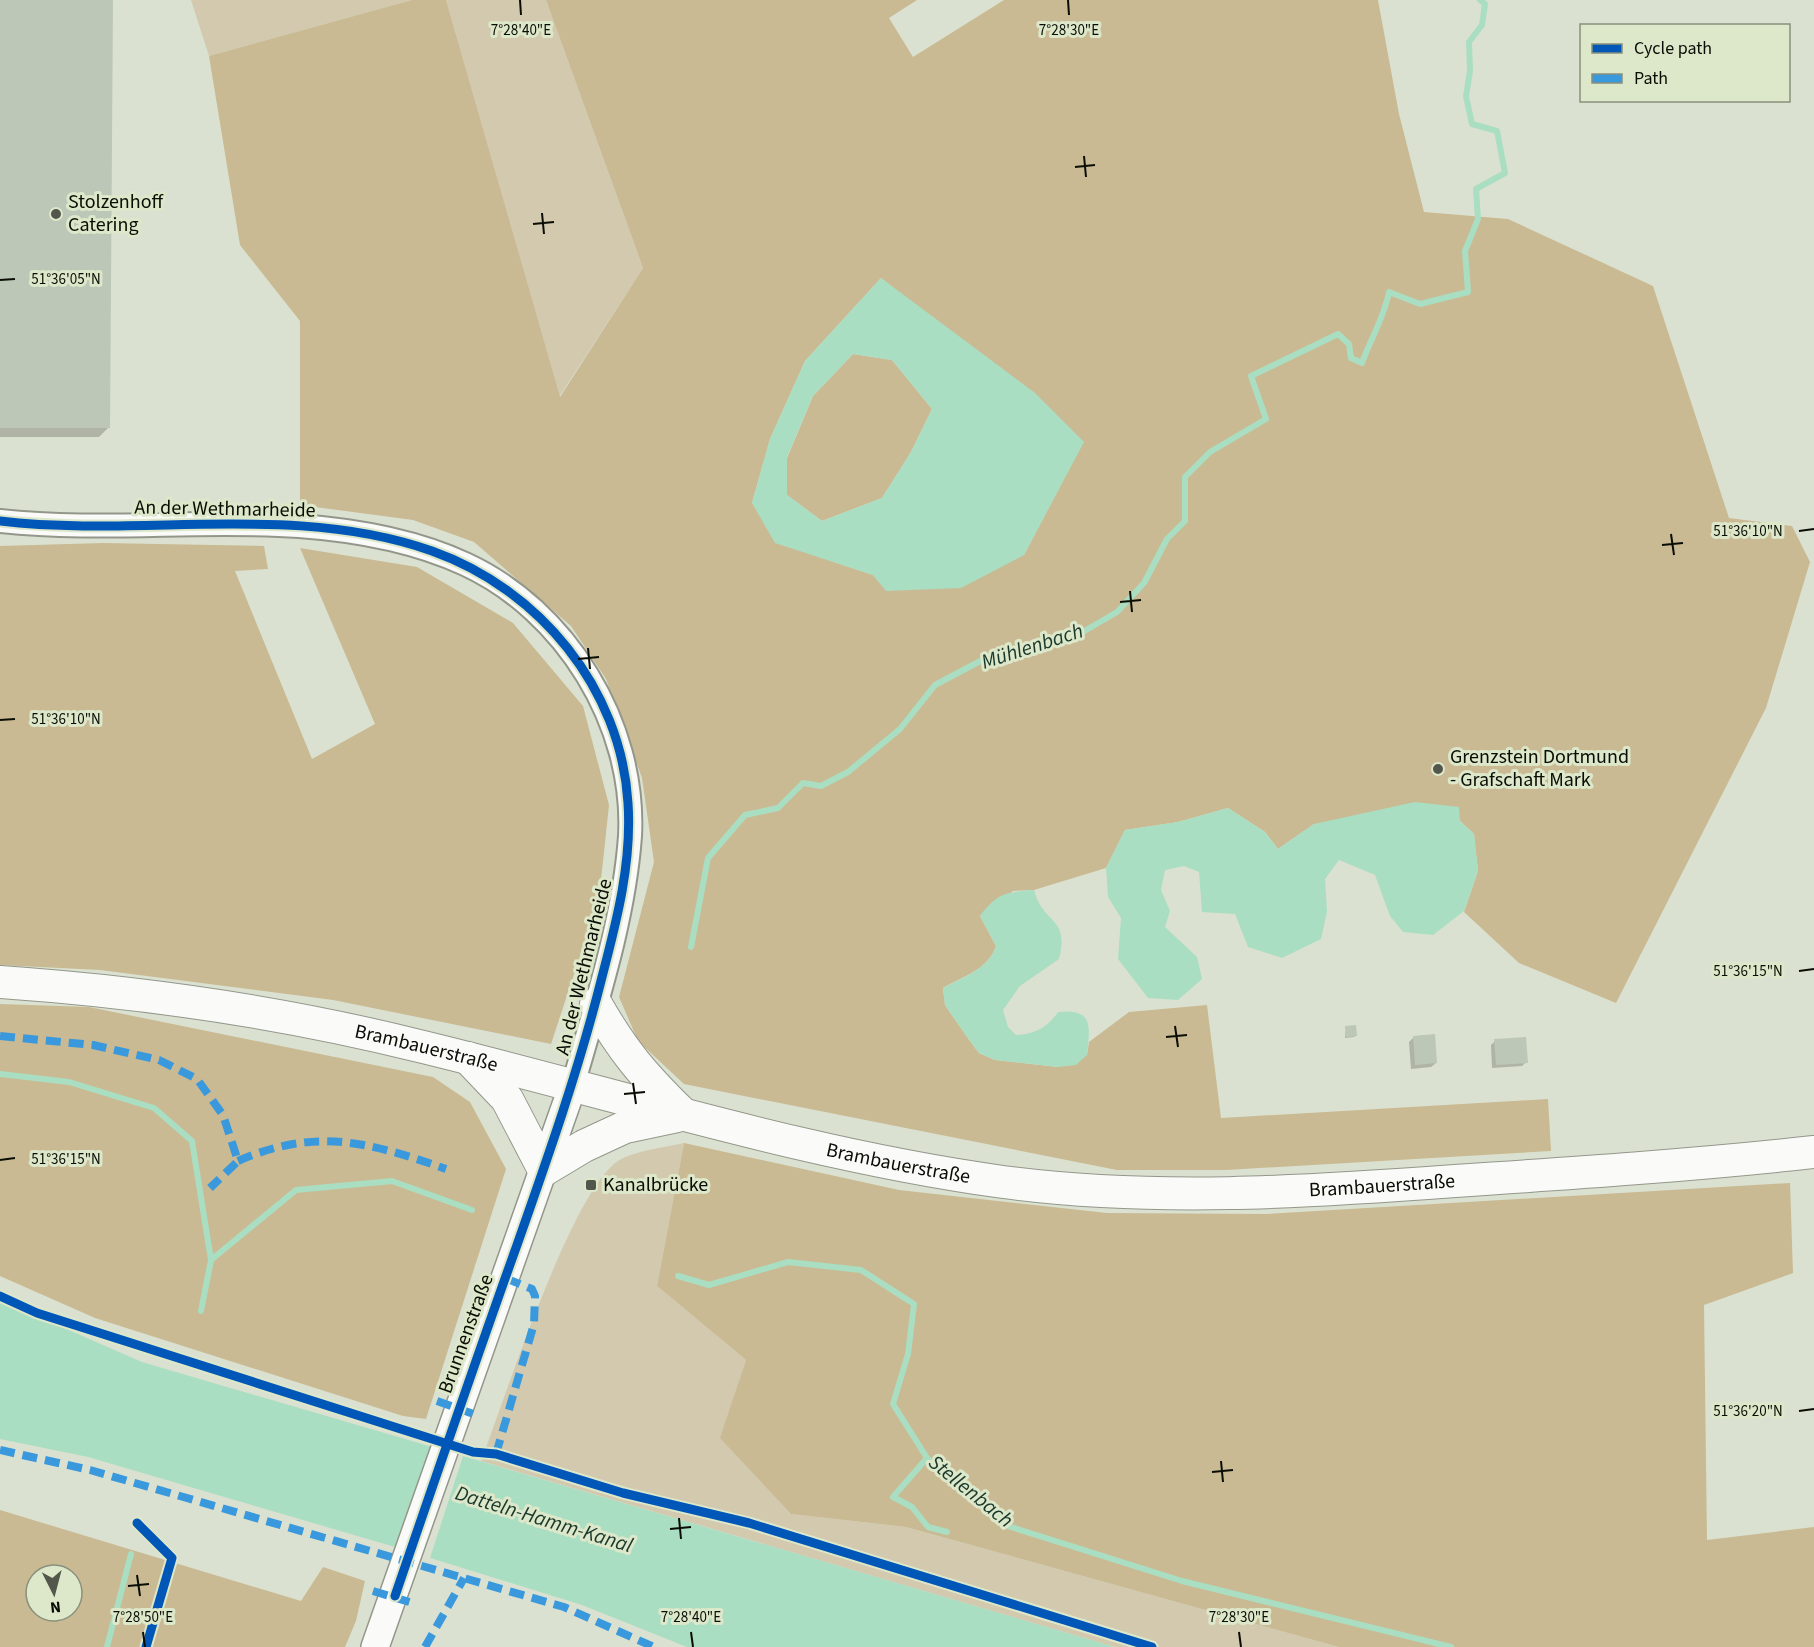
<svg xmlns="http://www.w3.org/2000/svg" width="1814" height="1647" font-family="'Source Sans 3',sans-serif">
	<rect width="100%" height="100%" fill="#dbe1d0"/>
	<g fill="#d2c9ae">
		<polygon points="191,0 412,0 209,56"/>
		<polygon points="446,0 546,0 643,268 559,397"/>
		<path d="M684 1143 657 1286 746 1360 721 1438 791 1514 906 1527 1339 1647H1115L481 1461C504 1401 571 1192 618 1161 633 1151 667 1147 684 1143Z"/>
	</g>
	<g fill="#c9ba93" fill-rule="evenodd">
		<path d="M412 0H446L560 397 643 268 546 0H917L889 18 913 57 1004 0H1378L1399 114 1424 212 1508 219 1653 286 1729 518 1792 526 1810 562 1766 708 1616 1003 1519 963 1464 912 1478 871 1474 834 1460 821 1314 824 1278 849 1265 832 1228 808 1178 822 1125 830 1106 868 1034 890 1013 891 980 916 996 946C988 970 963 976 943 988L945 1005 967 1037 979 1053 995 1060 1058 1067 1087 1055 1089 1042 1129 1012 1207 1005 1221 1118 1548 1099 1551 1151 1226 1170H1117L684 1084 638 1041 619 997 654 862 642 778 606 679 571 626 474 542 413 520 300 505V321L240 245 209 56ZM881 278 1083 442 1024 555 887 591 873 575 834 562 752 503 770 439 805 361Z"/>
		<polygon points="853,354 892,360 932,409 911,452 882,498 822,521 787,495 787,458 813,396"/>
		<polygon points="103,543 264,546 268,569 235,571 312,759 375,724 300,548 417,567 513,623 583,706 609,805 599,899 551,1044 333,1000 100,970 0,965 0,546"/>
		<polygon points="0,1004 89,1007 433,1077 470,1102 506,1169 426,1419 403,1416 95,1318 0,1276"/>
		<polygon points="684,1143 899,1190 1107,1213 1266,1214 1790,1183 1793,1273 1704,1305 1707,1540 1814,1527 1814,1647 1339,1647 906,1527 791,1514 720,1438 746,1360 657,1286"/>
		<path d="M0 1510 301 1601 323 1567 365 1581 356 1621 345 1647H0ZM36 1575H72V1611H36Z"/>
	</g>
	<g fill="#aadec2" fill-rule="evenodd">
		<path d="M881 278 1035 393 1084 442 1024 555 961 588 886 591 873 575 775 543 752 503 770 439 805 361ZM853 354 892 360 932 409 911 452 882 498 822 521 787 495V457L813 396Z"/>
		<polygon points="1415,802 1459,807 1460,821 1474,834 1478,871 1464,911 1433,935 1403,932 1390,916 1375,875 1339,860 1325,879 1327,912 1321,939 1282,958 1248,947 1235,914 1202,912 1199,872 1184,866 1165,870 1161,890 1170,911 1165,927 1197,957 1202,979 1178,1000 1148,998 1118,959 1121,918 1108,897 1106,868 1125,830 1178,822 1228,808 1265,832 1278,849 1314,824"/>
		<path d="M1034 890C1043 925 1070 916 1059 959L1020 986 1003 1010 1008 1027 1016 1035C1035 1034 1047 1028 1058 1012 1094 1008 1090 1027 1087 1055L1076 1065 1058 1067 995 1060 979 1053 967 1037 945 1005 943 988C963 977 989 969 996 946L980 916C997 893 1006 892 1034 890Z"/>
		<polygon points="0,1300 142,1362 1115,1647 687,1647 582,1605 395,1547 88,1457 0,1439"/>
	</g>
	<polygon fill="#dbe1d0" points="431,1444 464,1453 429,1561 397,1551"/>
	<g fill="#0003">
		<polygon points="0,0 111,0 109,427 99,437 0,437"/>
		<polygon points="1346,1027 1355,1036 1354,1037 1345,1038"/>
		<polygon points="1413,1038 1436,1063 1431,1067 1411,1069 1409,1042"/>
		<polygon points="1495,1041 1526,1062 1522,1066 1492,1068 1491,1045"/>
	</g>
	<g fill="none" stroke-linecap="round" stroke-linejoin="round">
		<g stroke="#aadec2" stroke-width="6">
			<path d="M691 947 708 858 745 815 778 808 803 783 821 786 848 772 900 729 935 685 986 658 1076 636 1117 612 1144 583 1167 539 1185 521V477L1210 452 1266 419 1251 376 1338 334 1349 344 1351 358 1362 363C1371 338 1384 318 1389 292L1420 304 1468 292 1465 251 1478 219 1476 189 1505 173 1497 131 1472 124 1466 96 1470 71 1469 42 1482 25 1485 4 1480 0"/>
			<polyline points="0,1074 69,1082 154,1108 192,1141 211,1260 201,1311"/>
			<polyline points="211,1260 296,1190 392,1181 472,1210"/>
			<polyline points="678,1276 709,1285 788,1262 861,1270 914,1304 908,1354 893,1404 927,1458 1008,1526 1182,1581 1451,1647"/>
			<polyline points="927,1458 893,1497 912,1507 928,1527 947,1532"/>
			<polyline points="107,1647 131,1554"/>
		</g>
	</g>
	<g fill="#bcc7b7">
		<polygon points="0,0 113,0 110,428 0,428"/>
		<polygon points="1356,1025 1357,1036 1346,1037 1345,1026"/>
		<polygon points="1435,1034 1437,1063 1415,1065 1413,1036"/>
		<polygon points="1526,1037 1528,1063 1496,1065 1494,1039"/>
	</g>
	<g fill="none" stroke-linecap="round" stroke-linejoin="round">
		<g stroke="#93978b" stroke-width="26">
			<path id="minor" d="M0 521C99 532 200 519 299 526 355 530 413 540 465 564 565 610 636 724 630 836 624 920 596 1004 573 1085"/>
		</g>
		<g stroke="#93978b" stroke-width="30">
			<polyline id="tertiary" points="375,1647 573,1085"/>
		</g>
		<g stroke="#93978b" stroke-width="34">
			<g id="secondary">
				<path id="s1" d="M0 982C144 992 279 1011 419 1046 614 1093 805 1155 1003 1182 1153 1202 1305 1192 1455 1181 1575 1173 1695 1165 1814 1152"/>
				<path d="M596 1004C622 1050 643 1075 681 1112"/>
				<polyline points="468,1058 507,1099 544,1170 584,1146 625,1127 677,1116"/>
			</g>
		</g>
		<use href="#minor" stroke="#fafaf8" stroke-width="22"/>
		<use href="#tertiary" stroke="#fafaf8" stroke-width="27"/>
		<use href="#secondary" stroke="#fafaf8" stroke-width="32"/>
		<g stroke="#3a99dd" stroke-width="8" stroke-dasharray="15 8" stroke-linecap="butt">
			<polyline points="0,1036 93,1045 159,1060 197,1079 223,1115 238,1161 210,1188"/>
			<path d="M238 1161C316 1127 369 1142 446 1169"/>
			<polyline points="437,1401 479,1416"/>
			<polyline points="0,1450 90,1470 564,1607 654,1647"/>
			<polyline points="496,1454 534,1324 535,1296 532,1289 505,1278"/>
			<polyline points="373,1591 416,1604"/>
			<polyline points="425,1647 464,1578"/>
		</g>
		<g stroke="#dde7ca" stroke-width="13">
			<g id="cycleway">
				<path d="M0 521C142 538 294 502 432 551 539 589 621 688 628 803 632 862 617 920 602 977 579 1069 548 1157 517 1245 475 1362 435 1479 395 1596"/>
				<polyline points="0,1296 37,1313 473,1452 496,1454 623,1493 749,1523 1152,1647"/>
				<polyline points="137,1523 172,1558 146,1647"/>
			</g>
		</g>
		<use href="#cycleway" stroke="#0057b8" stroke-width="9"/>
	</g>
	<path fill="none" stroke="#0a0d04" stroke-width="2" d="M520 0 521 15M1068 0 1069 15M1084 156 1086 177M1075 167 1095 165M542 213 544 234M533 224 554 222M0 280 15 279M1799 531 1814 529M1671 534 1674 555M1662 545 1683 543M1130 591 1132 612M1120 602 1141 600M588 648 590 669M578 659 599 657M0 720 15 719M1799 971 1814 969M1175 1026 1178 1047M1166 1037 1187 1035M633 1083 636 1104M624 1094 645 1092M0 1160 15 1158M1799 1411 1814 1409M1221 1461 1223 1482M1212 1472 1233 1470M679 1518 681 1539M670 1529 691 1527M137 1575 140 1596M128 1586 149 1584M143 1632 145 1647M691 1632 693 1647M1239 1632 1241 1647"/>
	<g fill="#53574b" stroke="#dde7ca" stroke-width="2">
		<circle cx="56" cy="214" r="6"/>
		<circle cx="1438" cy="769" r="6"/>
		<rect x="585" y="1179" width="12" height="12" rx="3"/>
	</g>
	<g text-anchor="middle" dominant-baseline="central" stroke-width="6" stroke-linejoin="round" paint-order="stroke">
		<g font-size="20" fill="#0a0d04" stroke="#dde7ca" text-anchor="start">
			<text x="68" y="202">Stolzenhoff<tspan x="68" dy="23">Catering</tspan></text>
			<text x="1450" y="757">Grenzstein Dortmund<tspan x="1450" dy="23">- Grafschaft Mark</tspan></text>
			<text x="603" y="1185">Kanalbrücke</text>
		</g>
		<g font-size="20" fill="#0a0d04" stroke="#dde7ca">
			<text transform="translate(225 509) rotate(1)">An der Wethmarheide</text>
			<text transform="translate(584 967) rotate(-76)">An der Wethmarheide</text>
			<text stroke="none"><textPath href="#s1" startOffset="432">Brambauerstraße</textPath></text>
			<text stroke="none"><textPath href="#s1" startOffset="918">Brambauerstraße</textPath></text>
			<text stroke="none"><textPath href="#s1" startOffset="1404">Brambauerstraße</textPath></text>
			<text transform="translate(466 1334) rotate(-70)">Brunnenstraße</text>
		</g>
		<g font-size="21" font-style="italic" fill="#18382b" stroke="#dde7ca">
			<text transform="translate(1032 646) rotate(-18)">Mühlenbach</text>
			<text transform="translate(971 1491) rotate(39)">Stellenbach</text>
			<text transform="translate(544 1519) rotate(17)">Datteln-Hamm-Kanal</text>
		</g>
	</g>
	<g font-size="15" text-anchor="middle" fill="#0a0d04" stroke="#dde7ca" stroke-width="6" stroke-linejoin="round" paint-order="stroke">
		<text x="521" y="35">7°28'40"E</text>
		<text x="1069" y="35">7°28'30"E</text>
		<text x="66" y="284">51°36'05"N</text>
		<text x="1748" y="536">51°36'10"N</text>
		<text x="66" y="724">51°36'10"N</text>
		<text x="1748" y="976">51°36'15"N</text>
		<text x="66" y="1164">51°36'15"N</text>
		<text x="1748" y="1416">51°36'20"N</text>
		<text x="143" y="1622">7°28'50"E</text>
		<text x="691" y="1622">7°28'40"E</text>
		<text x="1239" y="1622">7°28'30"E</text>
	</g>
	<rect x="1580" y="24" width="210" height="78" fill="#dde7ca" stroke="#89907b" stroke-width="1.5"/>
	<rect x="1592" y="44" width="30" height="9" fill="#0057b8" stroke="#89907b" stroke-width="1.5"/>
	<text x="1634" y="54" font-size="18" fill="#0a0d04">Cycle path</text>
	<rect x="1592" y="74" width="30" height="9" fill="#3a99dd" stroke="#89907b" stroke-width="1.5"/>
	<text x="1634" y="84" font-size="18" fill="#0a0d04">Path</text>
	<g transform="translate(54 1593) rotate(174)"><circle r="28" fill="#dde7ca" stroke="#89907b" stroke-width="1.5"/>
	<path d="M0-4.5L10 22L0 15L-10 22Z" fill="#53574b"/>
	<text y="-9" font-size="16" font-weight="bold" text-anchor="middle" fill="#0a0d04">N</text>
	</g>
</svg>
